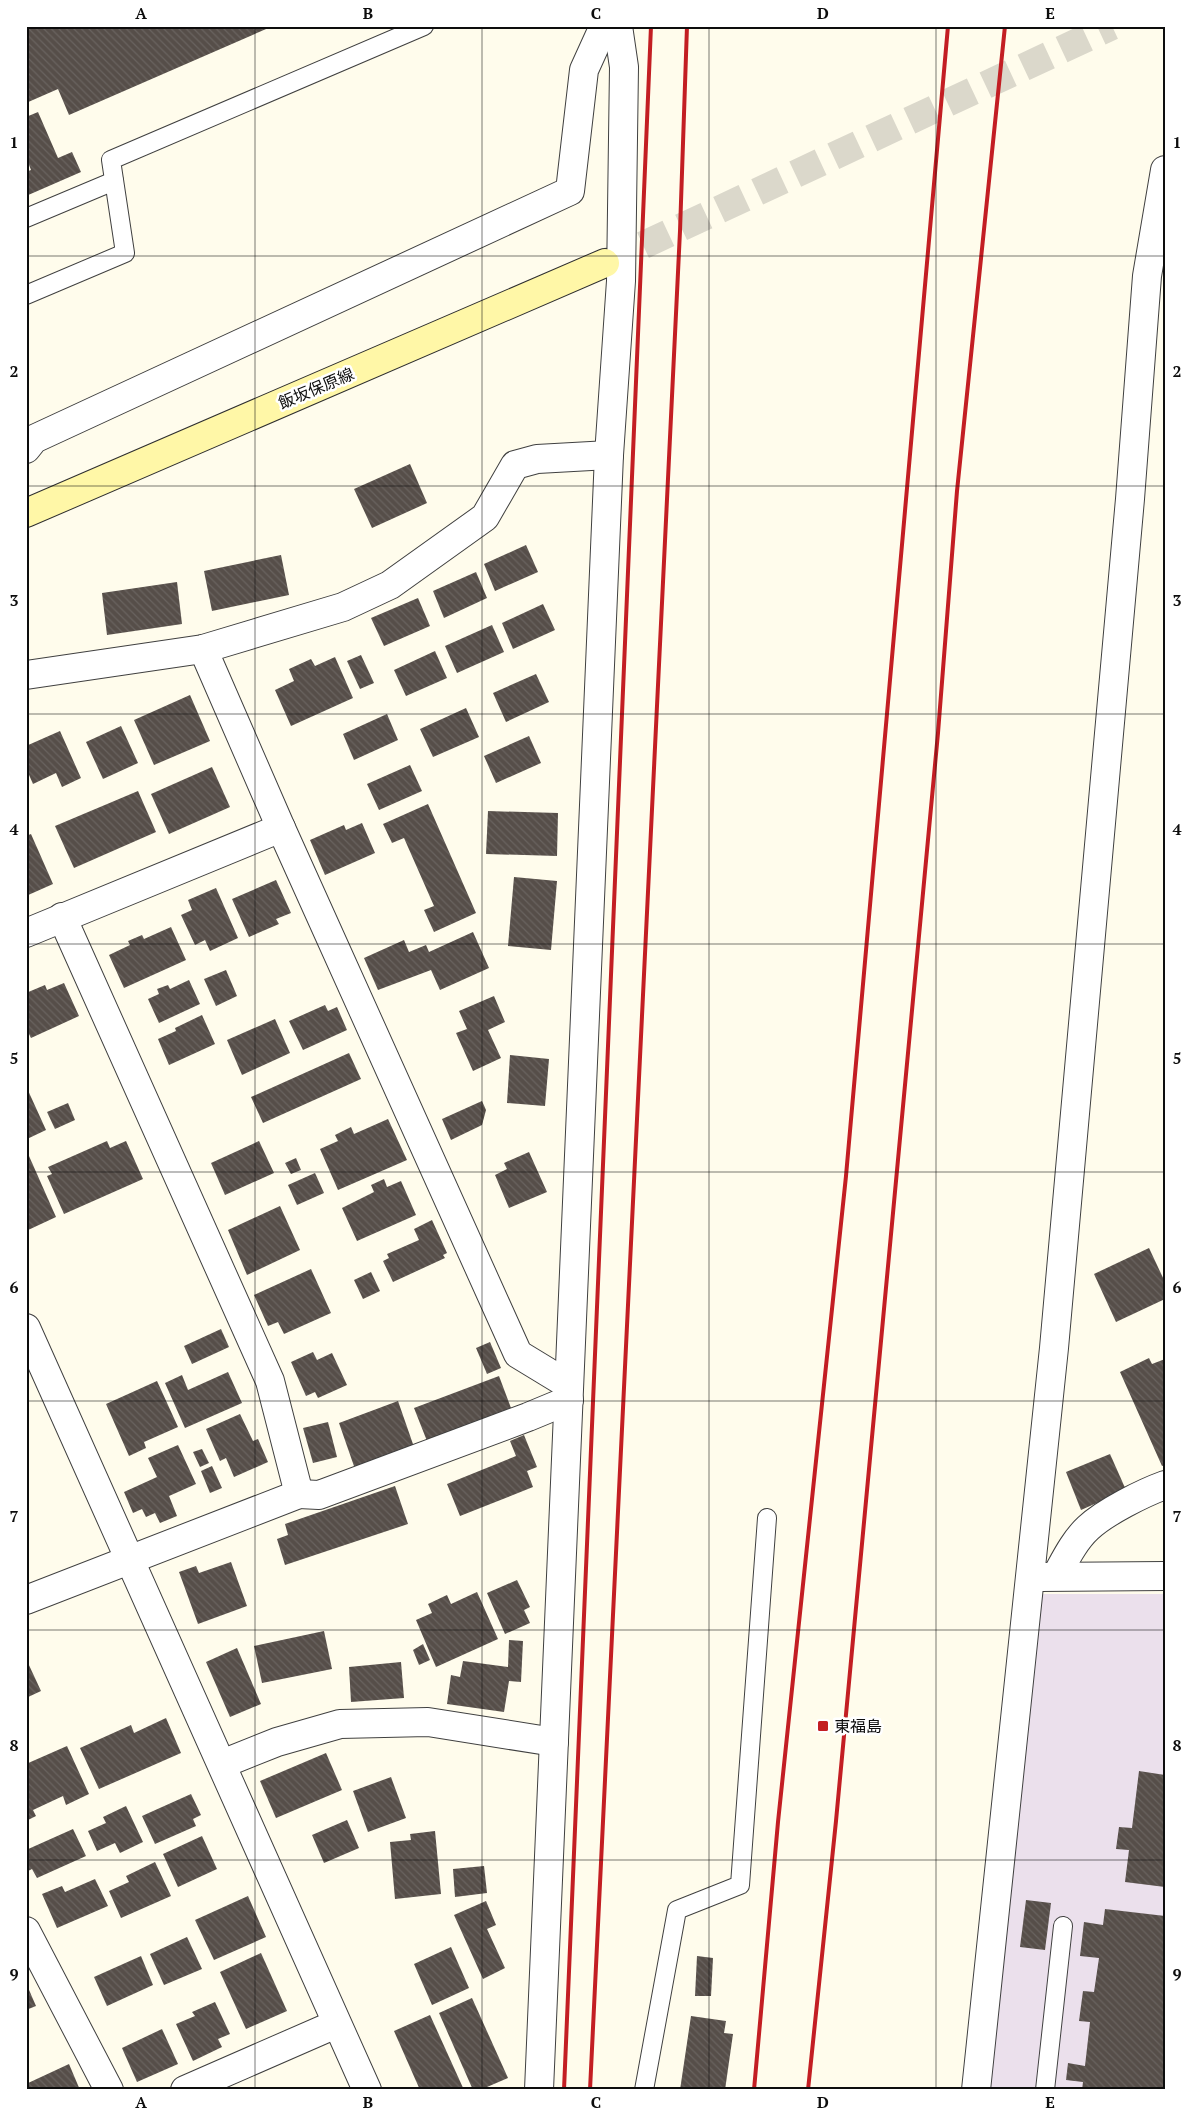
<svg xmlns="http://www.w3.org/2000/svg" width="1191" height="2116" font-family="'PT Serif','Noto Sans JP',serif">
	<defs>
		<pattern id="building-back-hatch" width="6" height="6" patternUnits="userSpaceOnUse" patternTransform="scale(1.25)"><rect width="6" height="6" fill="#564e49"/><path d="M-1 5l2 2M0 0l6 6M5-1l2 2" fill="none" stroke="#69635f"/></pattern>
	</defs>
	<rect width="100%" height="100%" fill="#fffcec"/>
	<polygon fill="#ebe0ec" points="1034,1594 1165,1594 1165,2090 985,2090"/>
	<g fill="url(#building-back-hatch)">
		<polygon points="26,26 273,26 69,115 58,89 26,103"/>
		<polygon points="38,112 58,158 72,152 81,172 26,196 26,172 31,170 26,157 26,117"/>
		<polygon points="410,464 427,503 372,528 354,489"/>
		<polygon points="526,545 538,572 495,591 484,564"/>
		<polygon points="281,555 289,595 212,611 204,571"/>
		<polygon points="476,572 487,598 444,618 433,591"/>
		<polygon points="177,582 182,624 107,635 102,593"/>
		<polygon points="418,598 430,626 384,646 371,618"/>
		<polygon points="543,604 555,630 513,649 502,623"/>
		<polygon points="492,625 504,652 457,673 445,646"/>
		<polygon points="435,651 447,678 406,696 394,670"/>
		<polygon points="361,655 374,683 360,689 347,661"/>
		<polygon points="335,657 353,698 291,726 275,690 294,681 289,669 311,659 315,666"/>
		<polygon points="536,674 549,702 506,722 493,693"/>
		<polygon points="190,695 210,741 154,765 134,720"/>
		<polygon points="466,708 479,737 433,757 420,729"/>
		<polygon points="387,714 398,740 354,760 343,734"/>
		<polygon points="121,726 138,763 103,779 86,742"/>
		<polygon points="60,731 81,778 62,787 56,773 33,784 26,768 26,746"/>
		<polygon points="529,736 541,763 496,783 484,756"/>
		<polygon points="410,765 422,791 379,810 367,784"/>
		<polygon points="212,767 230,807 169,834 151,794"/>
		<polygon points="138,791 156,832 74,868 55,826"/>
		<polygon points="428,804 476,913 434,932 424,910 434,906 404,838 392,843 383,824"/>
		<polygon points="488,811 558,813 557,856 486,854"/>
		<polygon points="362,823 375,853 325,875 310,840 344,825 346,830"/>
		<polygon points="31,834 53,884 26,896 26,836"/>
		<polygon points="514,877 557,881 551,950 508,946"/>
		<polygon points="276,880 291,913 276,919 279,924 249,937 232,899"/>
		<polygon points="216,888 238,938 210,951 205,940 195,945 181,915 192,910 188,900"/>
		<polygon points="171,927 186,960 124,988 109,955 130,945 128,941 142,935 144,939"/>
		<polygon points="473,932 489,968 440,990 431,970 378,990 364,958 404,940 409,952 426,945 429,952"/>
		<polygon points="226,970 237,996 216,1006 204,979"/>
		<polygon points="189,980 200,1004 159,1023 148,999 159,994 157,989 168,985 170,989"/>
		<polygon points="64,983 79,1016 31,1038 26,1028 26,993 45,985 47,990"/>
		<polygon points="494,996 505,1022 488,1030 501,1058 473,1071 456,1033 467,1029 459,1011"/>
		<polygon points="325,1005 328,1011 337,1007 347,1030 303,1050 289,1021"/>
		<polygon points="202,1015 215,1044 169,1065 158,1039 176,1031 175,1028"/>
		<polygon points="275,1019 290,1053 242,1075 227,1040"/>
		<polygon points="349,1053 361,1079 263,1123 251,1097"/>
		<polygon points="510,1055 549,1059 545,1106 507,1103"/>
		<polygon points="26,1086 46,1130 27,1139 26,1138"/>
		<polygon points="482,1101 486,1110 482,1125 451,1140 442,1119"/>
		<polygon points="68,1103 75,1120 55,1129 47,1112"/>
		<polygon points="388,1119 407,1160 338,1190 320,1149 338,1141 335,1135 351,1127 354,1134"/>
		<polygon points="107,1141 110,1148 126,1141 143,1179 64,1214 47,1176 52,1174 48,1167"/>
		<polygon points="259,1141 274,1173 225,1195 211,1163"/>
		<polygon points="529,1152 547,1192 509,1208 495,1175 507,1169 504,1163"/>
		<polygon points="29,1156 56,1217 26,1231 26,1158"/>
		<polygon points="296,1158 301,1170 291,1174 285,1163"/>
		<polygon points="315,1173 324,1193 297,1205 288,1185"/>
		<polygon points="384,1179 387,1187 401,1181 416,1215 357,1241 342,1208 374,1192 371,1185"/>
		<polygon points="280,1206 300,1250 247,1275 228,1230"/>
		<polygon points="432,1220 447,1253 443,1255 445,1258 393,1282 383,1261 389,1258 387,1254 419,1240 414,1229"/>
		<polygon points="1149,1248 1165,1282 1165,1299 1116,1322 1094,1274"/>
		<polygon points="311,1269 331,1313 284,1334 278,1322 268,1326 254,1295"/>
		<polygon points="371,1272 380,1291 363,1299 354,1280"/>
		<polygon points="221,1329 229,1347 192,1364 184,1346"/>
		<polygon points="490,1342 501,1368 487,1374 476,1348"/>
		<polygon points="313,1352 317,1360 332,1353 347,1385 318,1398 315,1392 306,1396 291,1362"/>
		<polygon points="1149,1358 1152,1364 1165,1359 1165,1465 1162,1466 1120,1372"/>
		<polygon points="228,1372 242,1403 185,1428 165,1383 182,1375 188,1390"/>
		<polygon points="499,1376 511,1408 427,1441 414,1408"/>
		<polygon points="157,1381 178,1427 144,1442 146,1448 129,1456 106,1404"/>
		<polygon points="398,1401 414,1447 355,1469 339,1423"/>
		<polygon points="240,1414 253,1441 258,1439 268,1462 234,1477 226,1458 220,1461 206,1429"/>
		<polygon points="328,1422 337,1457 313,1463 303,1428"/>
		<polygon points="524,1435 537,1467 527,1471 533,1487 460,1516 447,1484 516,1456 510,1441"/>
		<polygon points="178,1445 196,1484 169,1496 177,1516 160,1523 155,1513 146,1517 142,1509 133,1513 124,1492 157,1477 148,1458"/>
		<polygon points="202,1449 209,1463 200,1467 193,1452"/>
		<polygon points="1110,1454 1126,1490 1081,1510 1066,1472"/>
		<polygon points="212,1466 222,1488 210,1493 201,1471"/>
		<polygon points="395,1486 408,1524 285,1565 277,1539 288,1535 285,1524"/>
		<polygon points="231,1562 247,1606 198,1624 179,1572 196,1566 199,1573"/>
		<polygon points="517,1580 530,1607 524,1610 530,1623 505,1634 487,1593"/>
		<polygon points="477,1592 498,1639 436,1667 416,1620 432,1613 428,1604 447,1595 451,1604"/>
		<polygon points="324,1631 332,1669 262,1683 254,1646"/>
		<polygon points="509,1640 523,1641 521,1682 509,1681 504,1712 447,1704 451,1675 460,1677 463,1661 508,1667"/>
		<polygon points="423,1644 430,1660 419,1665 413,1650"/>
		<polygon points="237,1648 261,1704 230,1717 206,1662"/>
		<polygon points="401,1662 404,1698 351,1702 349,1667"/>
		<polygon points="28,1663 41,1691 26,1698 26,1664"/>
		<polygon points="166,1718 181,1753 99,1789 80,1748 131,1725 134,1733"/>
		<polygon points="67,1746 89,1794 66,1805 63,1796 33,1810 36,1816 26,1821 26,1764"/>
		<polygon points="326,1753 342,1790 276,1818 260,1781"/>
		<polygon points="1139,1771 1165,1775 1165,1887 1125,1882 1129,1850 1116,1849 1119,1827 1132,1828"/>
		<polygon points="391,1777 406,1818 368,1832 353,1791"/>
		<polygon points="191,1794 201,1815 193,1819 196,1826 155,1844 142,1816"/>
		<polygon points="126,1806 143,1842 120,1853 115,1843 97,1851 88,1831 106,1823 103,1817"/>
		<polygon points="347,1820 359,1848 324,1863 312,1835"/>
		<polygon points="73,1829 86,1856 37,1878 32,1869 26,1872 26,1850"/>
		<polygon points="435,1831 441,1894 395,1899 390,1842 411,1840 410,1834"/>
		<polygon points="202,1836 217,1869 178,1887 163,1854"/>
		<polygon points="155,1862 171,1896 121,1918 109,1891 129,1882 126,1876"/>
		<polygon points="484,1866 487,1893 455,1897 453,1869"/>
		<polygon points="95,1879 108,1906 57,1928 42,1894 62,1886 65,1892"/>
		<polygon points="248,1896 266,1937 214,1960 195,1920"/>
		<polygon points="1026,1900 1051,1903 1045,1950 1020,1947"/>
		<polygon points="486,1901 496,1925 487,1929 505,1968 483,1979 454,1915"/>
		<polygon points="1105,1909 1165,1916 1165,2090 1082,2090 1083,2082 1066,2080 1068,2063 1085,2066 1090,2022 1079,2021 1083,1991 1094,1992 1099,1958 1080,1956 1084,1922 1103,1925"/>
		<polygon points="187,1937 202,1969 164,1985 150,1954"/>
		<polygon points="451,1947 469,1988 432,2005 414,1964"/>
		<polygon points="261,1953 287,2011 246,2029 220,1972"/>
		<polygon points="141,1956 153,1985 107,2006 94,1977"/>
		<polygon points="697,1956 713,1958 711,1996 695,1996"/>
		<polygon points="26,1983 36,2006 26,2010"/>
		<polygon points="472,1998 508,2078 480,2090 473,2090 439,2013"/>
		<polygon points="215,2002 230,2034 218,2039 222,2047 193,2061 176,2024 195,2016 192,2012"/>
		<polygon points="430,2015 464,2090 420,2090 394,2031"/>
		<polygon points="691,2016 726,2021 724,2033 733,2034 725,2090 680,2090"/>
		<polygon points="162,2029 178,2064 137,2082 122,2048"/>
		<polygon points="69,2064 80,2090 26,2090 26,2084"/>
	</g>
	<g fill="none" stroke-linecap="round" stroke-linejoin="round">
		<polyline stroke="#dbd8cb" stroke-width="28" stroke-dasharray="28 14" stroke-linecap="butt" points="605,263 1112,26"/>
		<g stroke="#404040" stroke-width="20">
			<g id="service">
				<polyline points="26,218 114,181"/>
				<polyline points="26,295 125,253 111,160 424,26"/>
				<polyline points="644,2090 677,1910 740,1885 767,1518"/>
				<polyline points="1045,2090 1063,1926"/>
			</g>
		</g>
		<g stroke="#404040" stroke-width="30">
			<g id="minor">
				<polyline points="26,449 34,439 570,191 584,70 604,26"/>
				<polyline points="203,649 281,828 518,1354 569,1385"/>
				<polyline points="26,675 203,649 343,607 390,585 485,517 515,465 537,459 609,455"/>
				<polyline points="26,933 281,828"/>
				<polyline points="299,1494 319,1495 528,1417 569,1400"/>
				<path d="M1056 1576C1065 1560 1074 1541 1088 1528 1105 1512 1143 1493 1165 1485"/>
				<polyline points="1040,1577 1165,1576"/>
				<polyline points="26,1600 299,1494 270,1381 62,917"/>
				<polyline points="222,1764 277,1742 340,1724 428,1722 554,1742"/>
				<polyline points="26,1931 109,2090"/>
				<polyline points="185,2090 336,2024"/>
				<polyline points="539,2090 609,455 621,281 624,67 618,26"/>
				<polyline points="976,2090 1054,1348 1130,499 1147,276 1165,170"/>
			</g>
		</g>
		<g stroke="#404040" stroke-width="30">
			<polyline id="tertiary" points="26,1328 367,2090"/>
		</g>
		<g stroke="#2f2f2f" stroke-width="30">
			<polyline id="secondary" points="26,513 605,263"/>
		</g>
		<use href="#service" stroke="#fff" stroke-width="18"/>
		<use href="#minor" stroke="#fff" stroke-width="28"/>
		<use href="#tertiary" stroke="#fff" stroke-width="28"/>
		<use href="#secondary" stroke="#fff7a7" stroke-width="28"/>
		<g stroke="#c31e23" stroke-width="4">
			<polyline points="564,2090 651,26"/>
			<polyline points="590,2090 680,231 687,26"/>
			<polyline points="754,2090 778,1822 846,1176 948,26"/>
			<polyline points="808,2090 836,1821 938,733 957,491 1005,26"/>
		</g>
	</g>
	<path fill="none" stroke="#0d0d0d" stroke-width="1" stroke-opacity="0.55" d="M255 26V2090M482 26V2090M709 26V2090M936 26V2090M26 256H1165M26 486H1165M26 714H1165M26 944H1165M26 1172H1165M26 1401H1165M26 1630H1165M26 1860H1165"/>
	<rect fill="#c31e23" stroke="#fff" stroke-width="2" x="817" y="1720" width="12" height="12" rx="2.5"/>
	<g text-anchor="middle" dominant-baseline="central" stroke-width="5" stroke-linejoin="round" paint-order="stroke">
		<g font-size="16" fill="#0d0d0d" stroke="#fff">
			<text transform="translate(316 388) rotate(-23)">飯坂保原線</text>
		</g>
		<g font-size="16" fill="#0d0d0d" stroke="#fff" text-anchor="start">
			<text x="834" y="1726">東福島</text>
		</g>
	</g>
	<rect width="1191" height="2116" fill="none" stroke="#ffffff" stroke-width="55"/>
	<rect x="28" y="28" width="1136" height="2060" fill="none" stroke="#0d0d0d" stroke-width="2"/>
	<g font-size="16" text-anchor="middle" font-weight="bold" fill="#0d0d0d">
		<text x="141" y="19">A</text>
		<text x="368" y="19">B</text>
		<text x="596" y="19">C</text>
		<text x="823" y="19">D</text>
		<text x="1050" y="19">E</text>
		<text x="14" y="148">1</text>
		<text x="1177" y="148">1</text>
		<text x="14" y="377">2</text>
		<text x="1177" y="377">2</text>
		<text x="14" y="606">3</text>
		<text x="1177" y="606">3</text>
		<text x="14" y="835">4</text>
		<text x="1177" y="835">4</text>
		<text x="14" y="1064">5</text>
		<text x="1177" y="1064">5</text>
		<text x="14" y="1293">6</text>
		<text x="1177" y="1293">6</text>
		<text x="14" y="1522">7</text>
		<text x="1177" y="1522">7</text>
		<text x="14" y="1751">8</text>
		<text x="1177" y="1751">8</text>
		<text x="14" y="1980">9</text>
		<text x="1177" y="1980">9</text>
		<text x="141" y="2108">A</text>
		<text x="368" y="2108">B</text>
		<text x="596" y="2108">C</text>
		<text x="823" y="2108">D</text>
		<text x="1050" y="2108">E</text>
	</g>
</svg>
